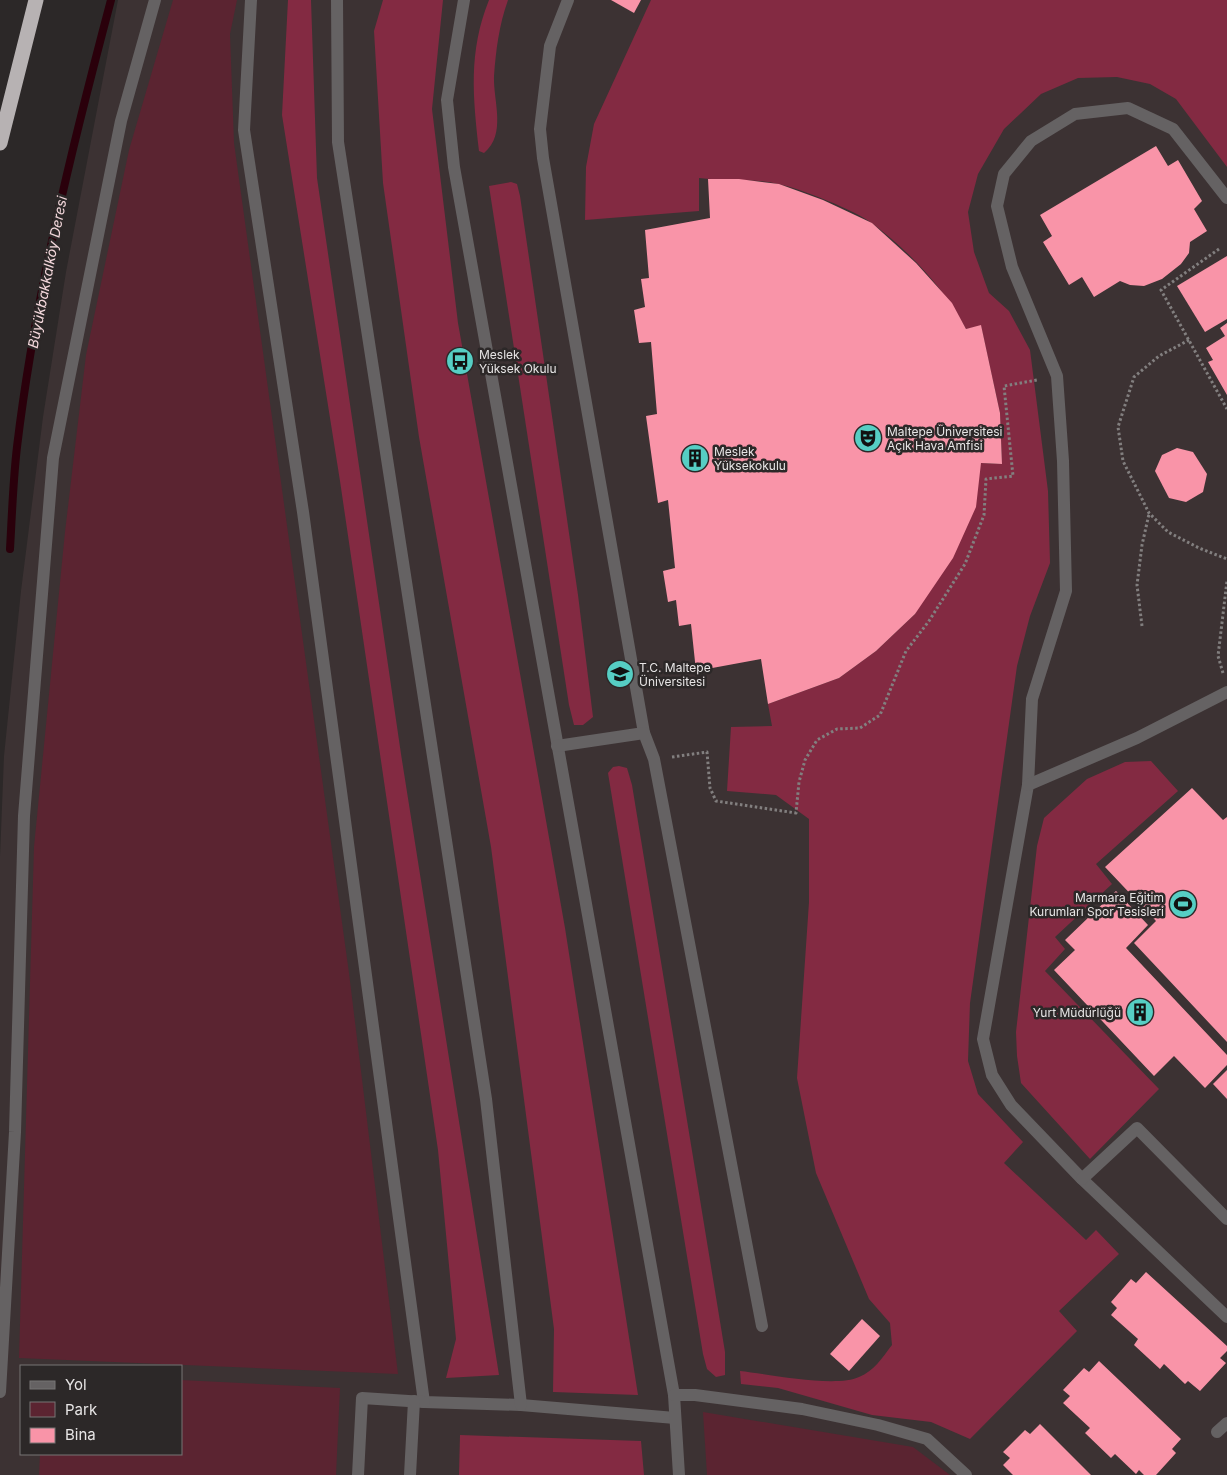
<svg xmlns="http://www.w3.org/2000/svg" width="1227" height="1475" font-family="Inter,sans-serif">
	<rect width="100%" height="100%" fill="#2c2828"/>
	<path fill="#3c3233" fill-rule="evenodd" d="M118 0H1227V1475H0V857L4 756 21 591 43 417 66 272ZM21 1366H181V1454H21Z"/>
	<g fill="#5b2431">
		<polygon points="173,0 237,0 230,34 234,143 349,973 398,1374 19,1358 34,847 65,532 86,355 129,150"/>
		<polygon points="181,1380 340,1388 336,1475 39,1475 40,1454 181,1454"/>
		<polygon points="703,1412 913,1447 950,1475 707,1475"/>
	</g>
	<g fill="#832a42">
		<polygon points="288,0 311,0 317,178 401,754 499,1375 446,1378 456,1339 438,1150 340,481 282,115"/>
		<polygon points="383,0 443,0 432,109 458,323 565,928 638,1395 553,1392 554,1329 491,847 419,437 383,183 374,31"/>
		<path d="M489 0H508C499 25 496 50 494 76 493 101 507 134 484 153L479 151C473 97 468 52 489 0Z"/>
		<path d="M651 0H1227V167L1176 99 1150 84 1117 77 1078 78 1041 94 1004 129 978 174 968 212 974 252 989 293 1009 311 1030 350 1048 491 1050 563 1030 616 1017 666 970 1003 968 1061 978 1094 1023 1142 1004 1163 1086 1240 1096 1230 1119 1254 1059 1311 1077 1331 970 1439 931 1422 872 1415 778 1388 741 1384 740 1371C768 1374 835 1388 859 1377 874 1371 882 1358 892 1345L890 1323 869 1299 816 1173 797 1078 809 902V819L776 795 727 791 731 727 772 726 768 704 839 678 876 651 915 614 981 463 1002 464 1000 413 981 326 966 329C944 288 910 252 873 224 857 211 799 188 778 184 752 178 725 181 699 178V211L585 220 586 167 594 124Z"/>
		<polygon points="511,182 517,184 520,196 578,595 593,717 583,725 574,725 569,705 489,186"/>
		<polygon points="1151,761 1178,791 1096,864 1112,884 1055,937 1065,949 1045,971 1159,1089 1090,1159 1021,1083 1017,1056 1016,1032 1037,846 1044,818 1087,779 1125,762"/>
		<polygon points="619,766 627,768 632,785 725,1352 725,1375 716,1377 707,1369 703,1354 608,773 613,767"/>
		<polygon points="460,1435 641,1441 644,1475 459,1475"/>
	</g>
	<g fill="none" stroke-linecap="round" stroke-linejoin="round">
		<path stroke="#2a000b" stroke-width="8" d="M10 549C12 515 13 481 17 447 35 296 72 147 111 0"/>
	</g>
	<g fill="#f994a8">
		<polygon points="611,0 641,0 634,13"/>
		<polygon points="1156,146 1168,166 1178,160 1202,201 1194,209 1207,231 1190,242 1189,253 1181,264 1162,279 1144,286 1130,285 1120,281 1094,297 1082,277 1069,285 1043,242 1052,236 1040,215"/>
		<polygon points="708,179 739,179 779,184 823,200 872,223 916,263 952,303 966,329 981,325 1000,413 1002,464 981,463 976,507 953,558 915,614 876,651 839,678 768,704 761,659 696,671 691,624 679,626 676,600 668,602 663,571 675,568 668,500 658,503 646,416 657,414 651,342 639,343 634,310 645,307 641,279 649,278 645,230 710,218"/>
		<polygon points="1227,256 1227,319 1205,332 1177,286"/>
		<polygon points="1227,323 1227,395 1208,362 1213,360 1206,348 1225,336 1220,328"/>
		<polygon points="1177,448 1193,452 1207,474 1203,492 1186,502 1169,498 1155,471 1162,455"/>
		<polygon points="1192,788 1223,820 1227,817 1227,1042 1134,943 1156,921 1105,867"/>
		<polygon points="1116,891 1148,925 1126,948 1227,1055 1227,1065 1205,1088 1174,1056 1154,1076 1054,970 1075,950 1065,940"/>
		<polygon points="1227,1070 1227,1099 1213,1084"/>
		<polygon points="1146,1272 1227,1346 1227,1351 1220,1358 1226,1363 1200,1391 1188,1381 1185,1384 1164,1364 1160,1369 1134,1345 1138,1339 1111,1315 1117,1308 1111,1302 1131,1279 1136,1283"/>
		<polygon points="862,1319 880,1336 849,1371 830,1354"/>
		<polygon points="1099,1361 1181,1439 1172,1449 1176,1453 1156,1475 1144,1475 1139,1470 1136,1474 1115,1454 1111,1458 1085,1433 1090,1428 1063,1403 1070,1396 1063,1390 1084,1368 1089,1372"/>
		<polygon points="1040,1424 1091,1475 1013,1475 1003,1465 1010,1458 1003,1452 1025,1430 1030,1434"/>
	</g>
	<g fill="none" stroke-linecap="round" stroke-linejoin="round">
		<g stroke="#827f7f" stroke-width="3" stroke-dasharray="2.5 2.5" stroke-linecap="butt">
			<polyline points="1219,249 1161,290 1227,409"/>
			<polyline points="1189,340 1159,356 1134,377 1118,427 1123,461 1149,513 1168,532 1199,548 1227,559"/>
			<polyline points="1142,626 1137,585 1142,545 1149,514"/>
			<polyline points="1223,673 1218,656 1227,581"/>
			<polyline points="672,757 707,752 710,788 716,801 796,813 799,782 805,760 817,740 837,729 860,728 880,715 906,651 929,621 965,564 984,515 986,479 1013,476 1004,386 1037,380"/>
		</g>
		<g stroke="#656263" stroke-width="12">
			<polyline points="251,0 244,130 303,512 424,1402 521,1405 675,1418"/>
			<polyline points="337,0 338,142 486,1099 521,1405"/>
			<polyline points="464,0 447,100 454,167 674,1395 679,1475"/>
			<polyline points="568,0 550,46 540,129 543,158 644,733"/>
			<polyline points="1227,198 1173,129 1128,108 1075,114 1031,141 1004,174 997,206 1012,267 1057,376 1063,461 1066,591 1032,699 1028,785 983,1039 992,1075 1011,1105 1082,1179 1227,1317"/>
			<polyline points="557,746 644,733 654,759 762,1326"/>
			<polyline points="1028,785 1137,738 1227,692"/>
			<polyline points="1082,1179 1137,1128 1227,1219"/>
			<polyline points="0,1392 15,1132 24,816 53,458 121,121 155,0"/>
			<polyline points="674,1395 695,1395 802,1409 878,1425 927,1439 966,1475"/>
			<polyline points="1217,1432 1227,1423"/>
			<polyline points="358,1475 362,1398 424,1402"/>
			<polyline points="410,1475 414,1401"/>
		</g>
		<polyline stroke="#b7b2b3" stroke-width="15" points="0,143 36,0"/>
	</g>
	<defs>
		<g id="bus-disc" transform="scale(1.4375)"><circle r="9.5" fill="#56cec4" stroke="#2c2828"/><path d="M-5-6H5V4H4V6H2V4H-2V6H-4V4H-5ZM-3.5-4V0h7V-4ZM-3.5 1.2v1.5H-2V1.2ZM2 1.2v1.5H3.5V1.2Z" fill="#111"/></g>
		<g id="theatre-disc" transform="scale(1.4375)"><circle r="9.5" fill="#56cec4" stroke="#2c2828"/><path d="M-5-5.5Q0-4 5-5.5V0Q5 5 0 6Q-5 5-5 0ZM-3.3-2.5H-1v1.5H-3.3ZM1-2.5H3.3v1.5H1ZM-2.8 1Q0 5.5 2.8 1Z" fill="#111"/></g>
		<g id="building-disc" transform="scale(1.4375)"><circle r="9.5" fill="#56cec4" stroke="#2c2828"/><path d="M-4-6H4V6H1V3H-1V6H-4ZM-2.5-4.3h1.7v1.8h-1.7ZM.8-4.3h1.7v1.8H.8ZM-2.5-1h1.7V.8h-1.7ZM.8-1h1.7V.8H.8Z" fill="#111"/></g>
		<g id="university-disc" transform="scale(1.4375)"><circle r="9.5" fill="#56cec4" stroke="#2c2828"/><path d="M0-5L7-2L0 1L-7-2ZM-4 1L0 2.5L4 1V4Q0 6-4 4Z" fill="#111"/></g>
		<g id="stadium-disc" transform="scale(1.4375)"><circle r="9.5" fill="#56cec4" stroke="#2c2828"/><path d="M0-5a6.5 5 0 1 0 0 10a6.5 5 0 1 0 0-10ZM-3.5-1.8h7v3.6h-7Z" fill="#111"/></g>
	</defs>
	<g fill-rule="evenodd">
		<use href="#bus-disc" x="460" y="361"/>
		<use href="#theatre-disc" x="868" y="438"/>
		<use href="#building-disc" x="695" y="458"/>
		<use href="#university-disc" x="620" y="674"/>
		<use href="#stadium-disc" x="1183" y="904"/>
		<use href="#building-disc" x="1140" y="1012"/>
	</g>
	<g text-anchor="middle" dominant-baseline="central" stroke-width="5" stroke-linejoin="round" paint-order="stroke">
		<g font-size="12" fill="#e7e5e5" stroke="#2c2828" text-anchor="start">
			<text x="479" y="354">Meslek<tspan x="479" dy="14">Yüksek Okulu</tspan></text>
			<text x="887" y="431">Maltepe Üniversitesi<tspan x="887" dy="14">Açık Hava Amfisi</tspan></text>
			<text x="714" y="451">Meslek<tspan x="714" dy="14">Yüksekokulu</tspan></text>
			<text x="639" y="667">T.C. Maltepe<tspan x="639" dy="14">Üniversitesi</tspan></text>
			<text x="1164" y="897" text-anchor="end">Marmara Eğitim<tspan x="1164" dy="14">Kurumları Spor Tesisleri</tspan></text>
			<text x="1121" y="1012" text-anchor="end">Yurt Müdürlüğü</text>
		</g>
		<g font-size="14" font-style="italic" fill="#f4d8dc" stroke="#2c2828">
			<text transform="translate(47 272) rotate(-79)">Büyükbakkalköy Deresi</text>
		</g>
	</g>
	<rect x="20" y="1365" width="162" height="90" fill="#2c2828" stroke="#777474"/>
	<rect x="30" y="1381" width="25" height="8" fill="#656263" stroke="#777474"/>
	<text x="65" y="1390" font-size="15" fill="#e7e5e5">Yol</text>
	<rect x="30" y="1402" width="25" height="15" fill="#5b2431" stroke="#777474"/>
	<text x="65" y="1415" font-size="15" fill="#e7e5e5">Park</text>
	<rect x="30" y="1428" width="25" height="15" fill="#f994a8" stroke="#777474"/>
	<text x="65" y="1440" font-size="15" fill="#e7e5e5">Bina</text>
</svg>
